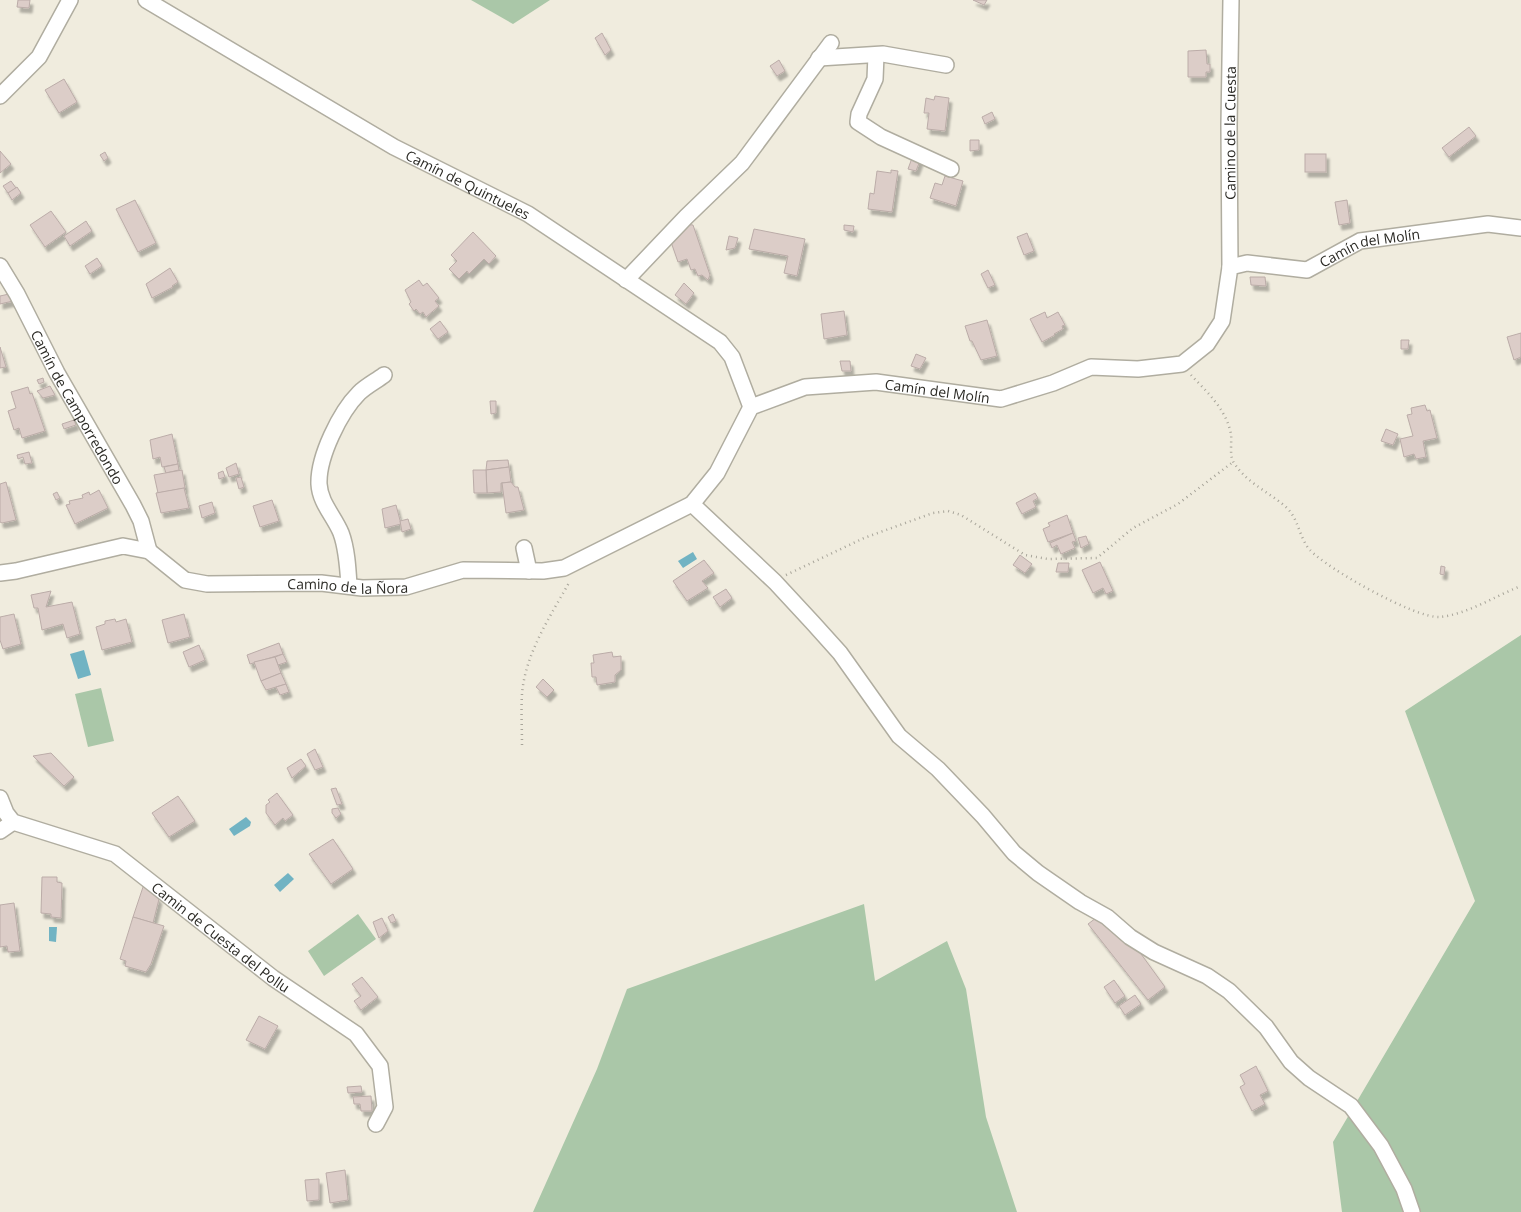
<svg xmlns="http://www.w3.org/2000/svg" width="1521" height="1212" font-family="'Open Sans',sans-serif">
	<defs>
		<filter id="shadow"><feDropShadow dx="3" dy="5" stdDeviation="1" flood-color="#0004"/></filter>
	</defs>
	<rect width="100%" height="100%" fill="#f0ecde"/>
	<g fill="#aac7a8">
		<polygon points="471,0 550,0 513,24"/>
		<polygon points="1521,635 1521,1212 1342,1212 1333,1142 1475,901 1405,711"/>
		<polygon points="101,688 114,741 88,747 75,694"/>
		<polygon points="864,904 875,981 947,941 966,989 986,1117 1017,1212 533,1212 597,1069 627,989"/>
		<polygon points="358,914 376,939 324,976 308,951"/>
	</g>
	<g fill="#71b3c3">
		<polygon points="693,552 697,559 683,568 678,561"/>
		<polygon points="84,650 91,675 78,679 70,654"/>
		<polygon points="246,817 251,822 250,826 234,836 229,829"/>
		<polygon points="288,873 294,879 280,892 274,885"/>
		<polygon points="49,927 57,927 56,942 49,941"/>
	</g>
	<g fill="#dccdc8" stroke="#bbaca8" filter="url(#shadow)">
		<polygon points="18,0 30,0 29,8 17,7"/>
		<polygon points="973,0 987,0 984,5"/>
		<polygon points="602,33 611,50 605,55 595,38"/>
		<polygon points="1206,50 1207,64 1210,64 1210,72 1206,72 1206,77 1188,77 1188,51"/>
		<polygon points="779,60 785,71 777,76 770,66"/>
		<polygon points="64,79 77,102 59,113 45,90"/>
		<polygon points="935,96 949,98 945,131 927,129 929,113 924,113 926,98 934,100"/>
		<polygon points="992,112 995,119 985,124 982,117"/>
		<polygon points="1469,127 1476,136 1449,157 1442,148"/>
		<polygon points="970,140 979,140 979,150 970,151"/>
		<polygon points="0,151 11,164 0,173"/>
		<polygon points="105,152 108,158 104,161 100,155"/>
		<rect x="1305" y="154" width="21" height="18"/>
		<polygon points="912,158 921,158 916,171 908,169"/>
		<polygon points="891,170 898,171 892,212 868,209 870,193 874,194 877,171 891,173"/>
		<polygon points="945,176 963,181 956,206 930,198 935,183 942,185"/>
		<polygon points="11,181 16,188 8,193 3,186"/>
		<polygon points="17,187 21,193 12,200 8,193"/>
		<polygon points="135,200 156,243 138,252 116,209"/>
		<polygon points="1347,200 1350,223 1339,225 1335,202"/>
		<polygon points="51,211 66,232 45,247 30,225"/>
		<polygon points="86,221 92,231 70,246 64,236"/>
		<polygon points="684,224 693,225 710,275 708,280 702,275 698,276 695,269 691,270 687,259 678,262 670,239"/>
		<polygon points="844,225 854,226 853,232 844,230"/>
		<polygon points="754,229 805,239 797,276 784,273 788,256 749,249"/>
		<polygon points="473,232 496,256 489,264 484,259 469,274 467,271 459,279 449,269 457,261 451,255"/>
		<polygon points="1027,233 1034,251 1024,255 1017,237"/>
		<polygon points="729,236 738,238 735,248 726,250"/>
		<polygon points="97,258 102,266 90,274 85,266"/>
		<polygon points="170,268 178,282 172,286 173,287 152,298 146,284"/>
		<polygon points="988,270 995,285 988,288 981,274"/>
		<polygon points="1250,277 1265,277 1266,286 1251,285"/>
		<polygon points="419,280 423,286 427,283 439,298 435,301 439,306 426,317 423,312 420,314 416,309 414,311 409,304 411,302 405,290"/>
		<polygon points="684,283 694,293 686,304 675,295"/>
		<polygon points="9,294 13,301 0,304 0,296"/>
		<polygon points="844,311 847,335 824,339 821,314"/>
		<polygon points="1045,312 1047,318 1058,312 1065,325 1062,326 1063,329 1054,334 1055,335 1042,342 1030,319"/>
		<polygon points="987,320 997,356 981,360 972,341 970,341 965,326"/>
		<polygon points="440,321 448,332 438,339 430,329"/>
		<polygon points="1521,333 1521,357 1514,360 1507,337"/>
		<polygon points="1401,340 1409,340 1408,349 1401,349"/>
		<polygon points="0,347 6,367 0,368"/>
		<polygon points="916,354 926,358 920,369 911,366"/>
		<polygon points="840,361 850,361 851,371 842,371"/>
		<polygon points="43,378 44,382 39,384 37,380"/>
		<polygon points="50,386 55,395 43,398 37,391"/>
		<polygon points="28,387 30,394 32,393 45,431 22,438 19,428 14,430 8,411 16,408 11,392"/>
		<polygon points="490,401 496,401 496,413 491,414"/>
		<polygon points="1425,405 1427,411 1430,410 1437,438 1423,441 1426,457 1416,459 1414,454 1404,457 1400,439 1413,436 1407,415 1412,414 1411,408"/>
		<polygon points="74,420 76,425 64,429 62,424"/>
		<polygon points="1386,429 1398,434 1393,445 1381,441"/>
		<polygon points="172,434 178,464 162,467 160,457 153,459 150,440"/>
		<polygon points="29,452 32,463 25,464 23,457 18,459 17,455"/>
		<polygon points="508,460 509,467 486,470 487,461"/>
		<polygon points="236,463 239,474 229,477 226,468"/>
		<polygon points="178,464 179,470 166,473 164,467"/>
		<polygon points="509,467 511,482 501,483 501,492 487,493 486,470"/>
		<polygon points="182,470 185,488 158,493 154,475"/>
		<polygon points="473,470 486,470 487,493 474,493"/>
		<polygon points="223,471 225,477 219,479 218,473"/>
		<polygon points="241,477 244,487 239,489 236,478"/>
		<polygon points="6,482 16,520 2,523 0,522 0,484"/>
		<polygon points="511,482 515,487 518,487 524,510 506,513 502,483"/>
		<polygon points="184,488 189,508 161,513 156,493"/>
		<polygon points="99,490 108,508 75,524 66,505 70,504 69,501 83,498 82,495 89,492 90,495"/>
		<polygon points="57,492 60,498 56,500 53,494"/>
		<polygon points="1035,493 1038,498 1033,501 1036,507 1022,514 1016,503"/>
		<polygon points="272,500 279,521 260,527 253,506"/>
		<polygon points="212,502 215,513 202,518 199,506"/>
		<polygon points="396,505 401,524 385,528 382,509"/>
		<polygon points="1067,515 1073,533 1048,542 1043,529 1050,526 1048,523"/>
		<polygon points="408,519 411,529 402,532 400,521"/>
		<polygon points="1073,533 1076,541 1072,542 1075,548 1061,554 1057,545 1052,548 1050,543"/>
		<polygon points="1086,536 1089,544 1081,548 1078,538"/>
		<polygon points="1020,555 1032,564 1025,573 1013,565"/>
		<polygon points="704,560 714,573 702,581 708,588 687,601 673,581"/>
		<polygon points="1100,562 1113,591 1106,594 1103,588 1093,593 1082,570"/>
		<polygon points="1058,563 1069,563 1068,572 1056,572"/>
		<polygon points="1441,566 1445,567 1444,575 1440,574"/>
		<polygon points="726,589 732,598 720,607 713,597"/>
		<polygon points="51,591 46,607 72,602 80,634 67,638 63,624 42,630 38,608 34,608 31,595"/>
		<polygon points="14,614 21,644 3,649 0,640 0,617"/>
		<polygon points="184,614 190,637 168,643 162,620"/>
		<polygon points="115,619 116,622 126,619 132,642 102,650 96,627 105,624 105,621"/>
		<polygon points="279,643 283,654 250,664 247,655"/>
		<polygon points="199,645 205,660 189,667 183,652"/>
		<polygon points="612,652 613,657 621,656 621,670 615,675 615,682 597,685 596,677 592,677 591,663 594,663 593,655"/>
		<polygon points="283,654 287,662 278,665 275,657"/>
		<polygon points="275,657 281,673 261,681 254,662"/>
		<polygon points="281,673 286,684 266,690 261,681"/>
		<polygon points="543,679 554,690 547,697 536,687"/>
		<polygon points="286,684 289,692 280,695 276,687"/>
		<polygon points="315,749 323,767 315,770 307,754"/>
		<polygon points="51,753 74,777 64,786 33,756"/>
		<polygon points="301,759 306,766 292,778 287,768"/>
		<polygon points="336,788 342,804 337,805 331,789"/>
		<polygon points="277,793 293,815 285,821 283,818 275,825 266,813 266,805 270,802 268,800"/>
		<polygon points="178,796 195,821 169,837 152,813"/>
		<polygon points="338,808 341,814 336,818 332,813 332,809"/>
		<polygon points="333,839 353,869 331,884 309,854"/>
		<polygon points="42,877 57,877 57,882 62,883 61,918 51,917 51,914 41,913"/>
		<polygon points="144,884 159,899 153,923 133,917"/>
		<polygon points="14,903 20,951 8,952 7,946 0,947 0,905"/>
		<polygon points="393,914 396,921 391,923 388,917"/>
		<polygon points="133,917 164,926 151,964 146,972 125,966 126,961 120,959"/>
		<polygon points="382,918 388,931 379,938 373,922"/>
		<polygon points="1096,918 1136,947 1165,987 1148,1000 1088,924"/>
		<polygon points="362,977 378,997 361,1010 354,1001 361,996 352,984"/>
		<polygon points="1114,980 1125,996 1115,1003 1104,987"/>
		<polygon points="1135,995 1141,1004 1125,1015 1119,1006"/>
		<polygon points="259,1016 278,1026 265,1049 246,1040"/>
		<polygon points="1256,1066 1268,1091 1260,1095 1265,1104 1252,1111 1240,1087 1245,1084 1240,1075"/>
		<polygon points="361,1086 362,1092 348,1093 347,1087"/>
		<polygon points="371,1096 372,1111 361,1111 360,1104 354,1104 353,1097"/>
		<polygon points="345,1170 348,1200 330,1203 326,1173"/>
		<polygon points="319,1179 319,1200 307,1201 305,1180"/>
	</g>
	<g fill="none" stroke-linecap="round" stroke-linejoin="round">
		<g stroke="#b0ada0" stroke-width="18">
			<g id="minor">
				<path id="s1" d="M146 0 394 147 528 214 720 342 732 357 751 407"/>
				<polyline points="876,55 875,79 859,114 858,122 881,137 951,169"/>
				<polyline points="819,58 883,54 946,65"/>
				<polyline points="0,96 39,57 70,0"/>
				<path id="s2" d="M0 266 17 294 57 373 133 505 141 521 149 551"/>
				<path id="s3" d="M1230 267 1229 125 1231 0"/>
				<polyline points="626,280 686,217 742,163 831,43"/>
				<polyline points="692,504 775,582 813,623 840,653 899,736 938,769 983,816 1014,853 1038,873 1080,902 1107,917 1130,937 1154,952 1207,976 1229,991 1266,1027 1291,1062 1309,1078 1351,1106 1381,1146 1404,1189 1412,1212"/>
				<polyline points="524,548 529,571"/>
				<path id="s4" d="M0 573 16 571 123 546 149 551 185 580 207 584 321 583 362 588 406 587 463 570 543 571 564 568 692 504 717 473 751 407 805 387 876 382 1001 399 1053 383 1091 367 1138 369 1182 364 1207 344 1222 321 1230 267 1247 263 1307 270 1360 241 1488 224 1521 228"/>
				<path d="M349 586C348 569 347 549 341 533 334 516 320 503 319 484 318 457 340 412 359 393 366 386 376 381 384 375"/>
				<path id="s5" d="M0 798 6 813 13 822 115 854 273 978 356 1034 380 1066 385 1107 376 1124"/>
				<polyline points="0,831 13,822"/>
			</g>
		</g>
		<g stroke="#a8a59a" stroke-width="2.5" stroke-dasharray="1 4" stroke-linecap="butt">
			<path d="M1191 375C1207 392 1226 409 1231 434 1232 443 1229 455 1234 463 1248 484 1269 492 1286 507 1299 519 1299 538 1310 550 1326 568 1416 619 1440 617 1468 614 1495 596 1521 586"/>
			<polyline points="786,575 864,538 933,513 948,511 961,515 1025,555 1048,559 1097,558 1133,528 1178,504 1233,462"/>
			<path d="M522 745C522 728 521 711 522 694 525 654 551 615 570 581"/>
		</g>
		<use href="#minor" stroke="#fff" stroke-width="15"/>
	</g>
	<g text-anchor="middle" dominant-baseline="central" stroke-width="4.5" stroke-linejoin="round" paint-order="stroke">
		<g font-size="14" fill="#2a2924" stroke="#fdf9ec">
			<text stroke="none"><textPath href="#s3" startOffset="134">Camino de la Cuesta</textPath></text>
			<text stroke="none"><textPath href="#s1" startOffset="371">Camín de Quintueles</textPath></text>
			<text stroke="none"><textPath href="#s4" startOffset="1540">Camín del Molín</textPath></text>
			<text stroke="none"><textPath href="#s4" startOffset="1029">Camín del Molín</textPath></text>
			<text stroke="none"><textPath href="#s2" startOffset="161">Camín de Camporredondo</textPath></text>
			<text stroke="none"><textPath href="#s4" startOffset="362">Camino de la Ñora</textPath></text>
			<text stroke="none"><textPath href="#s5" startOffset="269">Camin de Cuesta del Pollu</textPath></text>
		</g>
	</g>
</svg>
